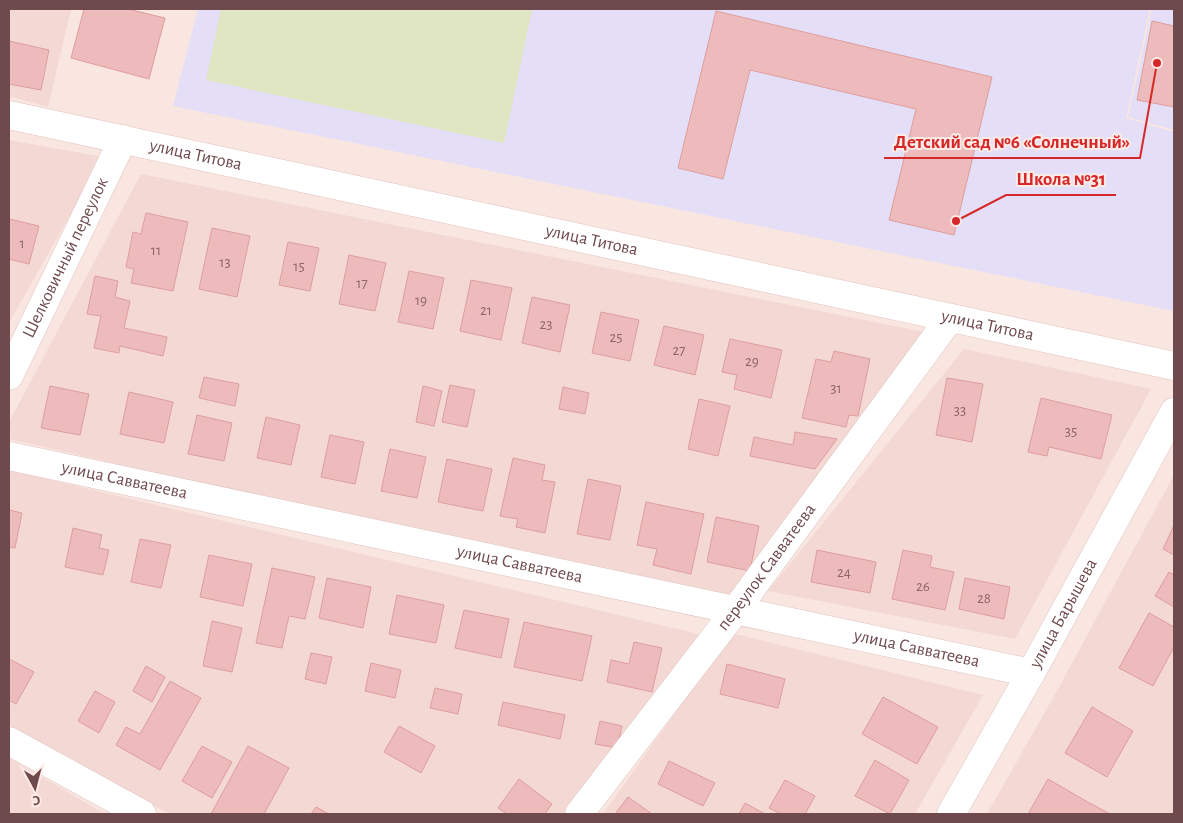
<svg xmlns="http://www.w3.org/2000/svg" width="1183" height="823" font-family="'Alegreya Sans',sans-serif">
	<rect width="100%" height="100%" fill="#fae6e1"/>
	<g fill="#f3d8d3">
		<polygon points="9,9 71,9 48,107 9,96"/>
		<polygon points="9,140 103,157 9,323"/>
		<polygon points="141,174 929,333 733,604 9,439 9,422"/>
		<polygon points="964,349 1151,389 1015,639 768,591"/>
		<polygon points="9,470 711,637 569,814 170,814 9,731"/>
		<polygon points="1174,475 1174,814 987,814 1058,689"/>
		<polygon points="732,633 983,695 915,814 603,814"/>
		<polygon points="9,758 105,814 9,814"/>
	</g>
	<g fill="#e4def6">
		<polygon points="198,9 1150,9 1126,118 1174,132 1174,311 173,106"/>
		<polygon points="1152,9 1174,9 1174,130 1128,117"/>
	</g>
	<polygon fill="#dfe6c1" points="221,9 532,9 504,143 206,80"/>
	<g fill="#edbbbb" stroke="#df9d9e">
		<polygon points="84,9 128,9 165,18 149,79 71,58"/>
		<polygon points="716,11 992,77 954,235 889,220 916,109 750,70 723,179 678,168"/>
		<polygon points="1152,21 1174,26 1174,107 1137,100"/>
		<polygon points="9,41 49,50 41,90 9,84"/>
		<polygon points="146,213 188,222 173,291 131,283 134,269 126,267 133,232 141,234"/>
		<polygon points="9,219 39,226 29,264 9,259"/>
		<polygon points="212,228 250,236 237,297 199,289"/>
		<polygon points="288,242 319,248 310,291 279,285"/>
		<polygon points="349,255 386,263 375,311 339,304"/>
		<polygon points="409,271 444,278 433,329 398,322"/>
		<polygon points="95,276 118,281 115,297 130,301 124,328 167,337 163,356 120,346 119,353 94,348 101,316 87,314"/>
		<polygon points="471,280 512,288 501,340 460,331"/>
		<polygon points="532,297 570,305 560,352 522,343"/>
		<polygon points="601,312 639,320 630,361 592,353"/>
		<polygon points="664,326 704,335 695,375 654,365"/>
		<polygon points="730,339 782,350 771,398 734,389 737,375 722,372"/>
		<polygon points="834,351 870,359 858,416 849,415 846,427 802,418 816,359 831,362"/>
		<polygon points="204,377 239,384 235,406 199,398"/>
		<polygon points="947,378 983,384 972,442 936,435"/>
		<polygon points="450,385 475,390 467,427 442,422"/>
		<polygon points="50,386 89,394 80,435 41,428"/>
		<polygon points="423,386 442,391 434,426 416,422"/>
		<polygon points="563,387 589,393 585,414 559,409"/>
		<polygon points="129,392 173,402 164,443 120,434"/>
		<polygon points="1041,398 1112,415 1101,459 1049,447 1047,456 1028,452"/>
		<polygon points="699,399 730,406 718,456 688,449"/>
		<polygon points="197,415 232,423 224,461 188,454"/>
		<polygon points="266,417 300,425 291,465 257,458"/>
		<polygon points="795,432 837,439 815,469 750,456 754,437 793,445"/>
		<polygon points="330,435 364,442 355,484 321,477"/>
		<polygon points="390,449 426,457 417,498 381,491"/>
		<polygon points="513,458 545,465 542,480 555,482 545,533 516,527 518,519 500,516"/>
		<polygon points="447,459 492,469 483,511 438,502"/>
		<polygon points="588,479 621,486 610,540 577,534"/>
		<polygon points="646,502 704,514 691,574 653,565 657,549 637,545"/>
		<polygon points="9,510 22,513 15,548 9,547"/>
		<polygon points="716,517 759,526 750,571 707,562"/>
		<polygon points="1174,525 1174,555 1163,549"/>
		<polygon points="73,528 102,535 99,548 109,550 103,575 65,567"/>
		<polygon points="140,539 171,545 161,588 131,582"/>
		<polygon points="817,550 876,562 870,593 811,582"/>
		<polygon points="903,550 932,556 930,567 954,572 945,610 892,599"/>
		<polygon points="209,555 252,564 243,606 200,597"/>
		<polygon points="272,568 315,577 305,619 289,616 282,648 256,643"/>
		<polygon points="1169,572 1174,575 1174,607 1155,596"/>
		<polygon points="327,578 371,587 363,628 319,618"/>
		<polygon points="965,578 1010,587 1004,619 959,609"/>
		<polygon points="397,595 444,605 436,643 389,634"/>
		<polygon points="464,610 509,619 501,658 455,648"/>
		<polygon points="1149,613 1174,627 1174,647 1153,686 1119,668"/>
		<polygon points="212,621 242,628 232,672 203,666"/>
		<polygon points="524,622 592,636 582,681 514,667"/>
		<polygon points="634,642 662,648 652,692 607,682 611,660 629,664"/>
		<polygon points="311,653 332,657 326,684 305,679"/>
		<polygon points="9,659 34,672 16,704 9,700"/>
		<polygon points="371,663 401,670 395,698 365,691"/>
		<polygon points="727,664 785,679 778,708 720,694"/>
		<polygon points="146,666 165,677 152,702 133,691"/>
		<polygon points="170,681 201,698 160,770 116,745 126,727 140,734"/>
		<polygon points="435,688 462,694 458,714 430,708"/>
		<polygon points="95,691 115,702 99,733 78,721"/>
		<polygon points="883,697 938,727 917,764 862,734"/>
		<polygon points="503,702 565,715 560,739 498,725"/>
		<polygon points="1092,707 1133,731 1107,777 1065,753"/>
		<polygon points="600,721 622,726 617,748 595,744"/>
		<polygon points="399,726 435,746 421,773 384,752"/>
		<polygon points="202,746 232,762 212,798 182,781"/>
		<polygon points="248,746 289,768 264,814 211,814"/>
		<polygon points="875,760 909,780 890,814 855,796"/>
		<polygon points="669,761 715,783 703,806 658,784"/>
		<polygon points="519,779 552,804 545,814 507,814 498,808"/>
		<polygon points="1048,779 1086,801 1110,814 1028,814"/>
		<polygon points="785,780 815,796 805,814 781,814 769,808"/>
		<polygon points="628,797 652,814 615,814"/>
		<polygon points="745,803 765,814 739,814"/>
		<polygon points="316,807 329,814 311,814"/>
	</g>
	<g fill="none" stroke-linecap="round" stroke-linejoin="round">
		<g stroke="#dfc3c1" stroke-width="29">
			<g id="street">
				<path id="s1" d="M9 376 123 139"/>
				<path id="s2" d="M9 456 1031 673"/>
				<polyline points="9,741 142,814"/>
				<path id="s3" d="M579 814 735 611 950 318"/>
				<path id="s4" d="M951 814 1031 673 1174 412"/>
			</g>
		</g>
		<g stroke="#e4c1be" stroke-width="29">
			<g id="secondary">
				<path id="s5" d="M9 115 1174 366"/>
			</g>
		</g>
		<use href="#street" stroke="#fff" stroke-width="28"/>
		<use href="#secondary" stroke="#fff" stroke-width="28"/>
	</g>
	<g text-anchor="middle" dominant-baseline="central" stroke-width="4" stroke-linejoin="round" paint-order="stroke">
		<g font-size="15" fill="#8e6668">
			<text x="22" y="243">1</text>
			<text x="156" y="250">11</text>
			<text x="225" y="262">13</text>
			<text x="299" y="266">15</text>
			<text x="362" y="283">17</text>
			<text x="421" y="300">19</text>
			<text x="486" y="310">21</text>
			<text x="546" y="324">23</text>
			<text x="616" y="337">25</text>
			<text x="679" y="350">27</text>
			<text x="752" y="361">29</text>
			<text x="836" y="388">31</text>
			<text x="960" y="410">33</text>
			<text x="1071" y="431">35</text>
			<text x="844" y="572">24</text>
			<text x="923" y="586">26</text>
			<text x="984" y="598">28</text>
		</g>
		<g font-size="18" fill="#6f4a4c" stroke="#fdebe7">
			<text stroke="none"><textPath href="#s5" startOffset="191">улица Титова</textPath></text>
			<text stroke="none"><textPath href="#s5" startOffset="596">улица Титова</textPath></text>
			<text stroke="none"><textPath href="#s1" startOffset="131">Шелковичный переулок</textPath></text>
			<text stroke="none"><textPath href="#s5" startOffset="1001">улица Титова</textPath></text>
			<text stroke="none"><textPath href="#s2" startOffset="118">улица Савватеева</textPath></text>
			<text stroke="none"><textPath href="#s2" startOffset="522">улица Савватеева</textPath></text>
			<text stroke="none"><textPath href="#s3" startOffset="310">переулок Савватеева</textPath></text>
			<text stroke="none"><textPath href="#s4" startOffset="230">улица Барышева</textPath></text>
			<text stroke="none"><textPath href="#s2" startOffset="928">улица Савватеева</textPath></text>
		</g>
	</g>
	<path fill="none" stroke="#d62828" stroke-width="2" d="M1157 63L1140 158H884M956 221L1006 195H1116"/>
	<g fill="#d62828" stroke="#fdebe7" stroke-width="2">
		<circle cx="1157" cy="63" r="5"/>
		<circle cx="956" cy="221" r="5"/>
	</g>
	<g font-size="19" text-anchor="middle" font-weight="bold" fill="#d62828" stroke="#fdebe7" stroke-width="4" stroke-linejoin="round" paint-order="stroke">
		<text x="1012" y="148">Детский сад №6 «Солнечный»</text>
		<text x="1061" y="185">Школа №31</text>
	</g>
	<rect width="1183" height="823" fill="none" stroke="#6f4a4c" stroke-width="20"/>
	<g transform="translate(35 788) rotate(173)" stroke="#fdebe7" stroke-width="4" paint-order="stroke">
	<path d="M0-4L9 19L0 12L-9 19Z" fill="#6f4a4c"/>
	<text y="-8" font-size="14" font-weight="bold" text-anchor="middle" fill="#6f4a4c">С</text>
	</g>
</svg>
